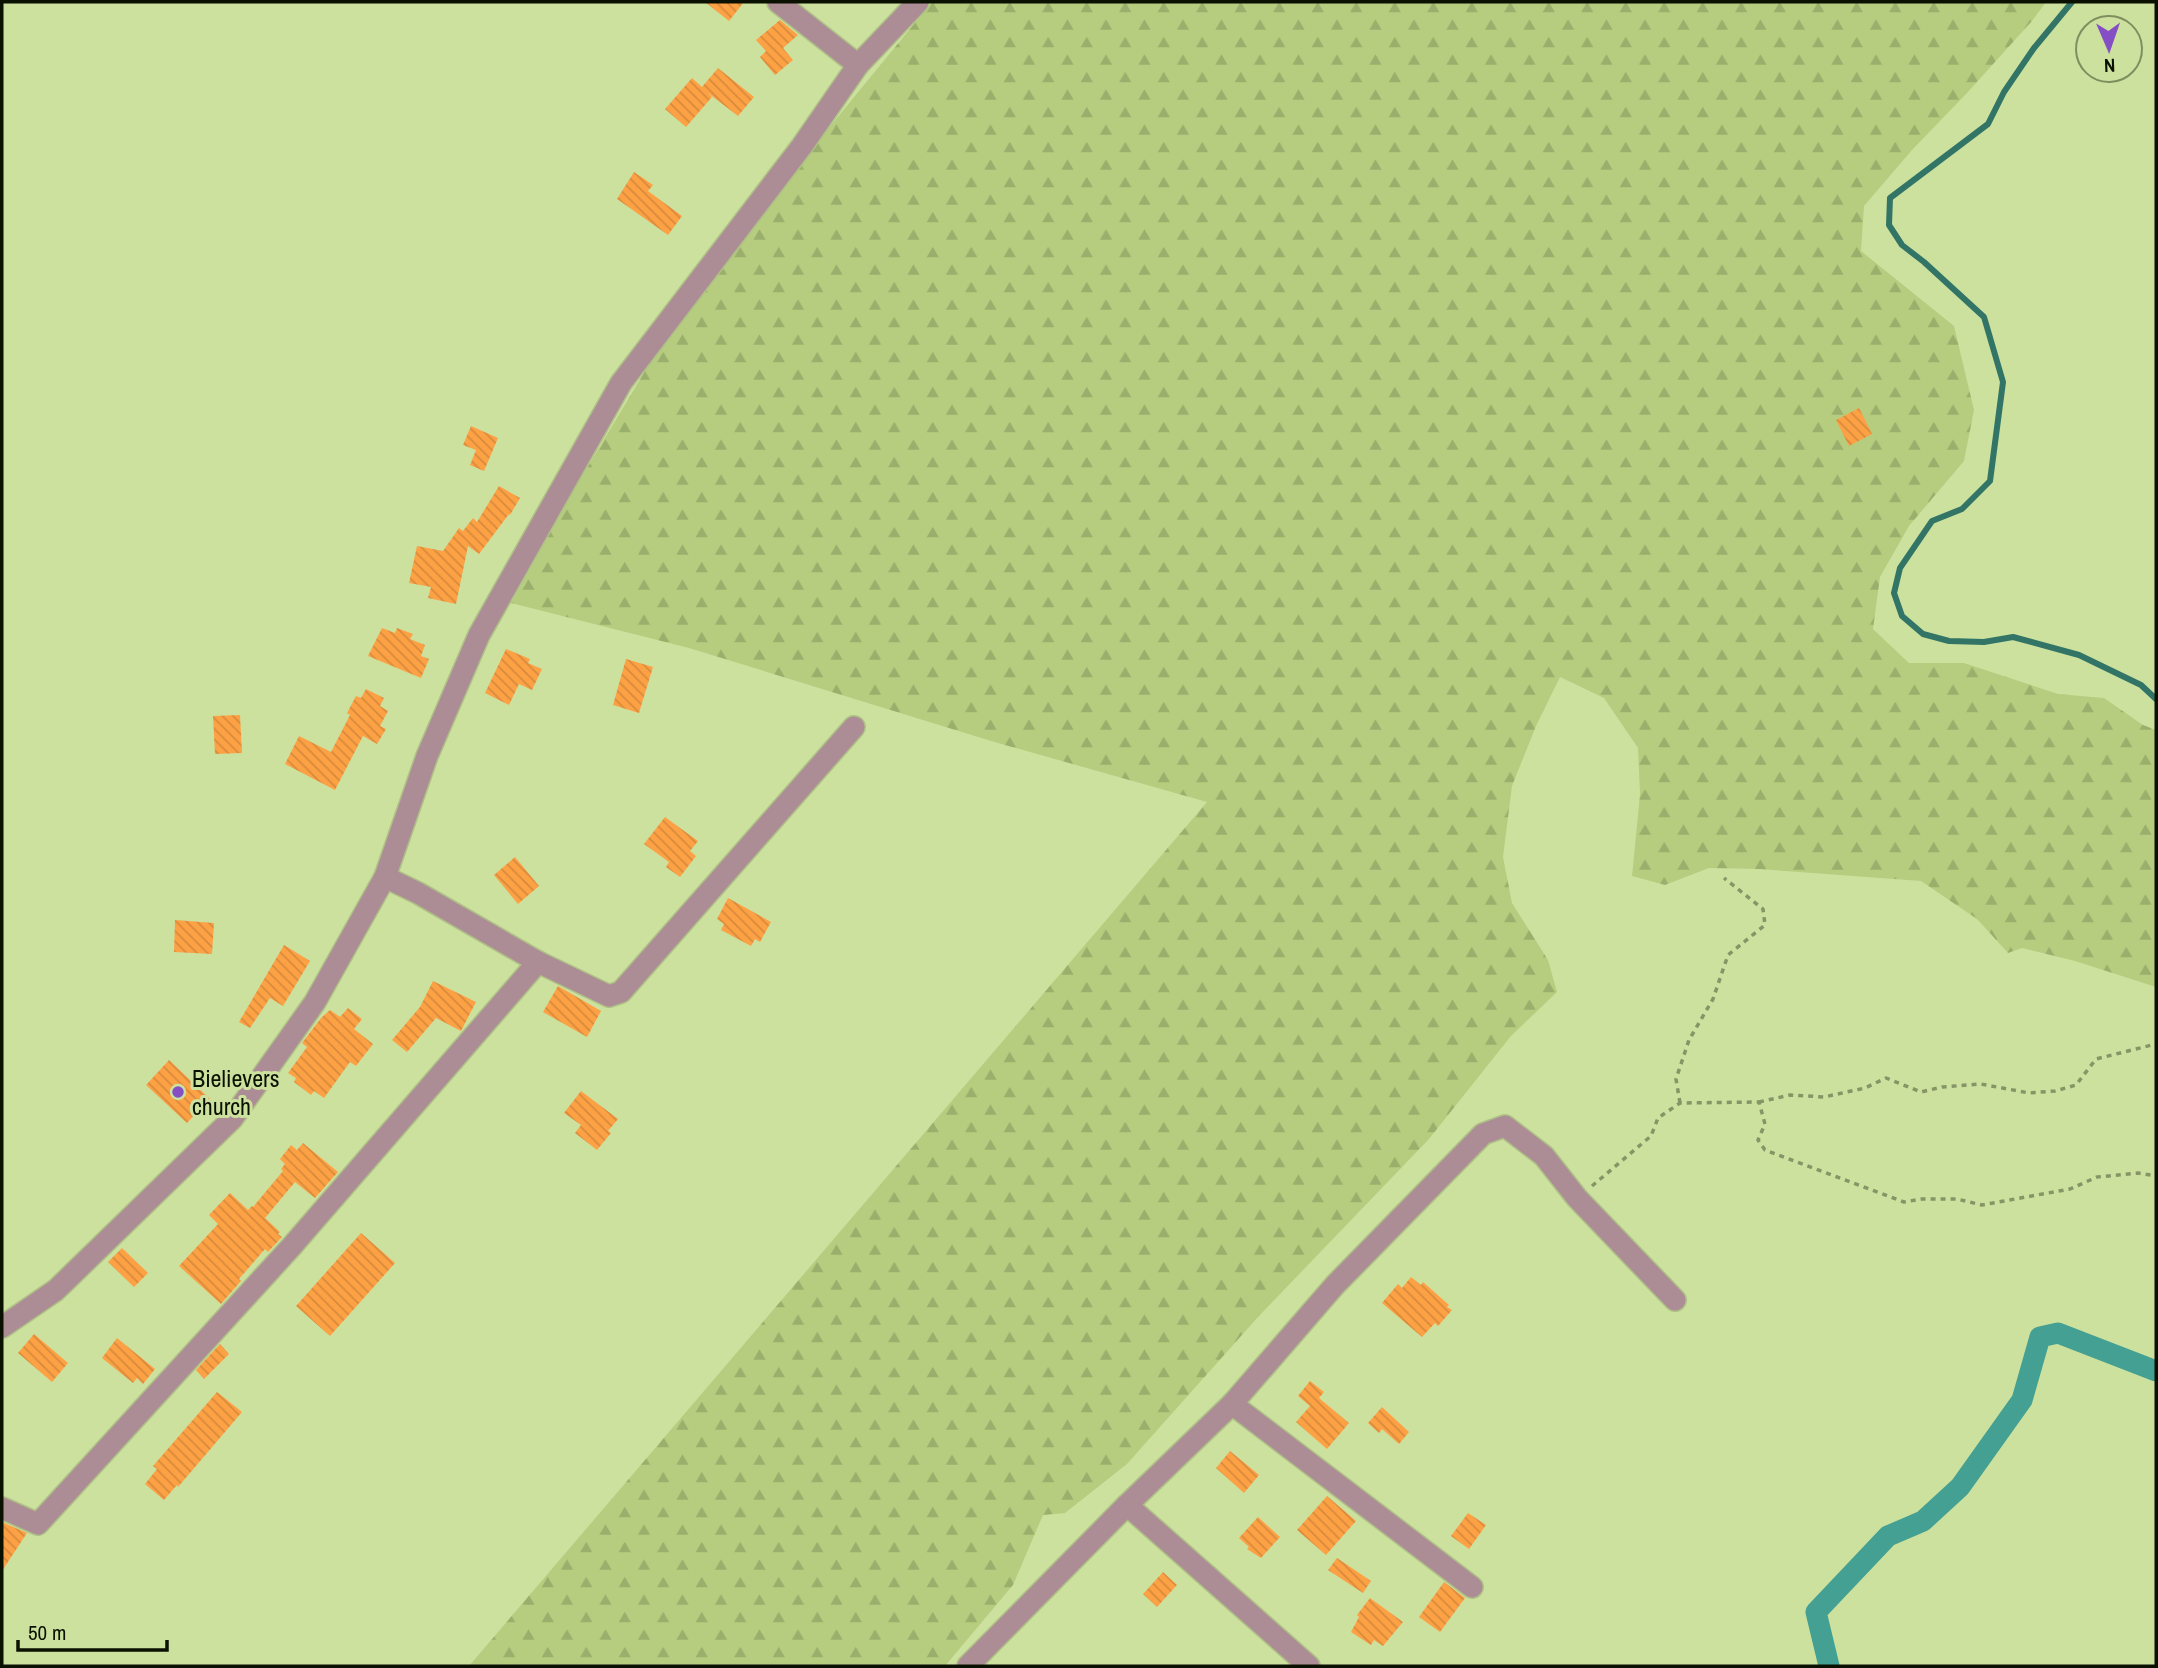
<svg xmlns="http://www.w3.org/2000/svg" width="2158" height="1668" font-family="'Archivo Narrow',sans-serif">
	<defs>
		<pattern id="forest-firs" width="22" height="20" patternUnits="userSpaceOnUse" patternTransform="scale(1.75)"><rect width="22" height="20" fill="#b6cd7f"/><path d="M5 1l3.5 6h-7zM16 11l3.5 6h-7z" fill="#9baf6c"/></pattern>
		<pattern id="building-back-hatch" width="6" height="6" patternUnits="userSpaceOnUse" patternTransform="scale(1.75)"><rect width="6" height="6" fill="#fda145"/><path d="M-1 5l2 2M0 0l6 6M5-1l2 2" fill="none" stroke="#d88a3b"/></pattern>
	</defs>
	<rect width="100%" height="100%" fill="#cde19f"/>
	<polygon fill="url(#forest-firs)" points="932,2 2046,2 2032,21 1967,93 1912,150 1864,206 1861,251 1954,326 1974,410 1964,461 1909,526 1880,577 1873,629 1909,663 1964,663 2058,694 2104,698 2143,725 2156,730 2156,987 2075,961 2022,948 2008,953 1977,919 1921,881 1759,869 1709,868 1665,885 1632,876 1640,794 1638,748 1604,698 1560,677 1536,726 1512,786 1503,857 1512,903 1548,960 1557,992 1511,1036 1429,1139 1258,1317 1127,1464 1065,1513 1043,1515 1013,1585 945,1666 469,1666 1207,802 991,741 689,648 511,603 572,493 660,346 827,130"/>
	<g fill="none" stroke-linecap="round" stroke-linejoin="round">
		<polyline stroke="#327566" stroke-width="6" points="2072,2 2034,48 2004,92 1988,124 1890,198 1889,225 1902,245 1924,262 1984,317 2003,382 1990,481 1962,509 1932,521 1900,568 1894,593 1902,616 1923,634 1949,641 1984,642 2013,637 2079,655 2141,685 2156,699"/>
		<polyline stroke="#43a092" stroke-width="21" points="1829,1666 1816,1612 1888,1536 1923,1521 1960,1487 2022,1400 2040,1337 2058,1333 2156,1371"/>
	</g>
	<g fill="url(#building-back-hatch)">
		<polygon points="705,2 744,2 729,21"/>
		<polygon points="780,20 798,35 783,48 793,60 775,75 760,57 766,51 756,40"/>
		<polygon points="718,68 754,97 738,116 708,93 712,97 686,127 665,109 692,78 702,87"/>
		<polygon points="634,172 653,185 648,191 682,216 668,235 617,199"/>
		<polygon points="1859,408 1872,434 1849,446 1836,420"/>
		<polygon points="471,426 498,438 484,471 470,465 476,450 463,445"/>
		<polygon points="499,486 520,498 510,515 509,514 479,554 468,546 456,604 428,598 431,587 409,583 417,546 443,551 459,528 463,531 473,518 477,522"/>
		<polygon points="382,628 395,633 397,628 413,634 410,639 425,645 421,656 429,659 421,678 368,656"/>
		<polygon points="506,649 530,659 528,663 542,669 532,690 519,684 509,705 485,693"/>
		<polygon points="626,659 653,667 639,713 613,705"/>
		<polygon points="366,689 384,698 380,706 388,711 380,726 386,729 377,744 363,736 335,790 285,764 299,736 331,752 350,715 347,713 356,696 361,698"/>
		<polygon points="240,715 242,753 215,754 213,716"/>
		<polygon points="665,817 698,841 690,851 696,856 680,877 666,867 669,862 644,844"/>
		<polygon points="515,857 539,886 518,904 494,875"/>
		<polygon points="728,898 771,922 760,942 755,939 751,946 721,930 724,924 717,919"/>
		<polygon points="175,920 214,923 212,954 174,952"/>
		<polygon points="284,945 310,961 283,1006 270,998 250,1028 239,1022"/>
		<polygon points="433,981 476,1002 461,1031 436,1018 407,1052 392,1040 420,1007"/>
		<polygon points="558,986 601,1011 587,1037 543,1012"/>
		<polygon points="348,1008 362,1019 354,1029 373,1044 356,1066 350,1062 324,1098 314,1091 311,1095 294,1082 296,1078 288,1073 307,1047 302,1043 321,1018 330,1010 340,1017"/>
		<polygon points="169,1060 210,1099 187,1123 146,1085"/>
		<polygon points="581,1091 618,1119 608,1131 611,1133 597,1150 575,1133 581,1125 564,1113"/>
		<polygon points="303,1143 338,1172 315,1198 295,1182 265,1218 280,1232 278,1234 282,1237 268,1252 265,1249 239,1279 241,1281 221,1304 179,1266 218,1224 209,1215 230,1193 248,1210 252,1206 253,1207 283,1171 281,1169 285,1164 280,1159 291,1145 297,1150"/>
		<polygon points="361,1233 395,1263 330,1336 296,1306"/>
		<polygon points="122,1248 148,1273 134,1287 108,1262"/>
		<polygon points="1411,1277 1421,1285 1423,1282 1449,1305 1447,1307 1452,1310 1438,1326 1435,1323 1422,1337 1382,1303 1398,1284 1402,1288"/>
		<polygon points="34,1334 68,1363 52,1382 18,1353"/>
		<polygon points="117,1338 155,1369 143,1384 137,1378 133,1383 102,1358"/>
		<polygon points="220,1344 229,1354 204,1379 196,1370"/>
		<polygon points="1310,1381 1324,1392 1319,1398 1349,1423 1327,1449 1296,1422 1310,1406 1298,1396"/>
		<polygon points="217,1392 242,1412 178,1487 177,1485 164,1500 145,1484 157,1469 153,1466"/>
		<polygon points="1382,1407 1409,1432 1399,1444 1382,1429 1379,1433 1368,1423"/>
		<polygon points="1230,1451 1259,1475 1244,1493 1216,1468"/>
		<polygon points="1327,1496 1356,1521 1326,1555 1297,1530"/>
		<polygon points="1468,1513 1486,1525 1469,1549 1451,1536"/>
		<polygon points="1258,1517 1280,1537 1261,1558 1247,1549 1249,1547 1239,1538"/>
		<polygon points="2,1522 27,1533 2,1571"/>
		<polygon points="1337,1558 1371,1581 1363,1593 1328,1570"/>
		<polygon points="1163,1572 1177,1585 1157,1607 1143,1594"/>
		<polygon points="1444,1582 1465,1598 1440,1632 1419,1617"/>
		<polygon points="1370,1598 1403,1622 1383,1646 1374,1640 1371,1645 1351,1632 1359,1617 1357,1615"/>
	</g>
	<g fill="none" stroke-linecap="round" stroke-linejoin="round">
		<g stroke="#aec086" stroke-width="24">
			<g id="minor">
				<polyline points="778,2 858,65"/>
				<polyline points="538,962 609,996 621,992 854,727"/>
				<polyline points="2,1327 56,1290 232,1119 315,1002 385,877 427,756 479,635 621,383 802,146 858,65 918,2"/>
				<polyline points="1232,1404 1472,1587"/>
				<polyline points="1127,1505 1309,1666"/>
				<polyline points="2,1508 38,1524 292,1246 538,962 418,893 385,877"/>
				<polyline points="968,1666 1127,1505 1232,1404 1335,1285 1483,1134 1505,1126 1544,1156 1577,1198 1675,1300"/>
			</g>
		</g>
		<g stroke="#869565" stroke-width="3.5" stroke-dasharray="5 5" stroke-linecap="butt">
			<polyline points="1759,1102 1790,1095 1824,1097 1865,1088 1886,1078 1921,1092 1942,1087 1981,1084 2029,1093 2055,1091 2076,1085 2096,1059 2156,1044"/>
			<polyline points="1680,1103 1676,1079 1689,1040 1713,999 1728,955 1765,925 1763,909 1724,878"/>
			<polyline points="1592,1186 1651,1136 1658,1118 1680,1103 1759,1102 1765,1124 1758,1140 1765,1150 1904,1202 1922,1199 1957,1199 1982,1205 2070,1189 2097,1177 2138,1173 2156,1176"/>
		</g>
		<use href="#minor" stroke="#ad8d95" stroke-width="21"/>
	</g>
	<circle fill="#854ec5" stroke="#cde19f" stroke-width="2.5" cx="178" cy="1092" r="7"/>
	<g text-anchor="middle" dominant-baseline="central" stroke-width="6" stroke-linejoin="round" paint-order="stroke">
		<g font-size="24" fill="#0b1100" stroke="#cde19f" text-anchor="start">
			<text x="192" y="1078">Bielievers<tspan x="192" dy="28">church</tspan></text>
		</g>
	</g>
	<rect width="2158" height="1668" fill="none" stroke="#0b1100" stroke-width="7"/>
	<g transform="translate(2109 49) rotate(178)"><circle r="33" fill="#cde19f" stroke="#7f8e5f" stroke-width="2"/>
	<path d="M0-5L12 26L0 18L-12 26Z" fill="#854ec5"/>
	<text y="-10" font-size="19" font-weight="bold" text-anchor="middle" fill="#0b1100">N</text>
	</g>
	<path d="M18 1640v10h149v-10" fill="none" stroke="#0b1100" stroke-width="3.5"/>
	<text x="28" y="1640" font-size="21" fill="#0b1100" stroke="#cde19f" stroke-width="5" paint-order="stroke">50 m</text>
</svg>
